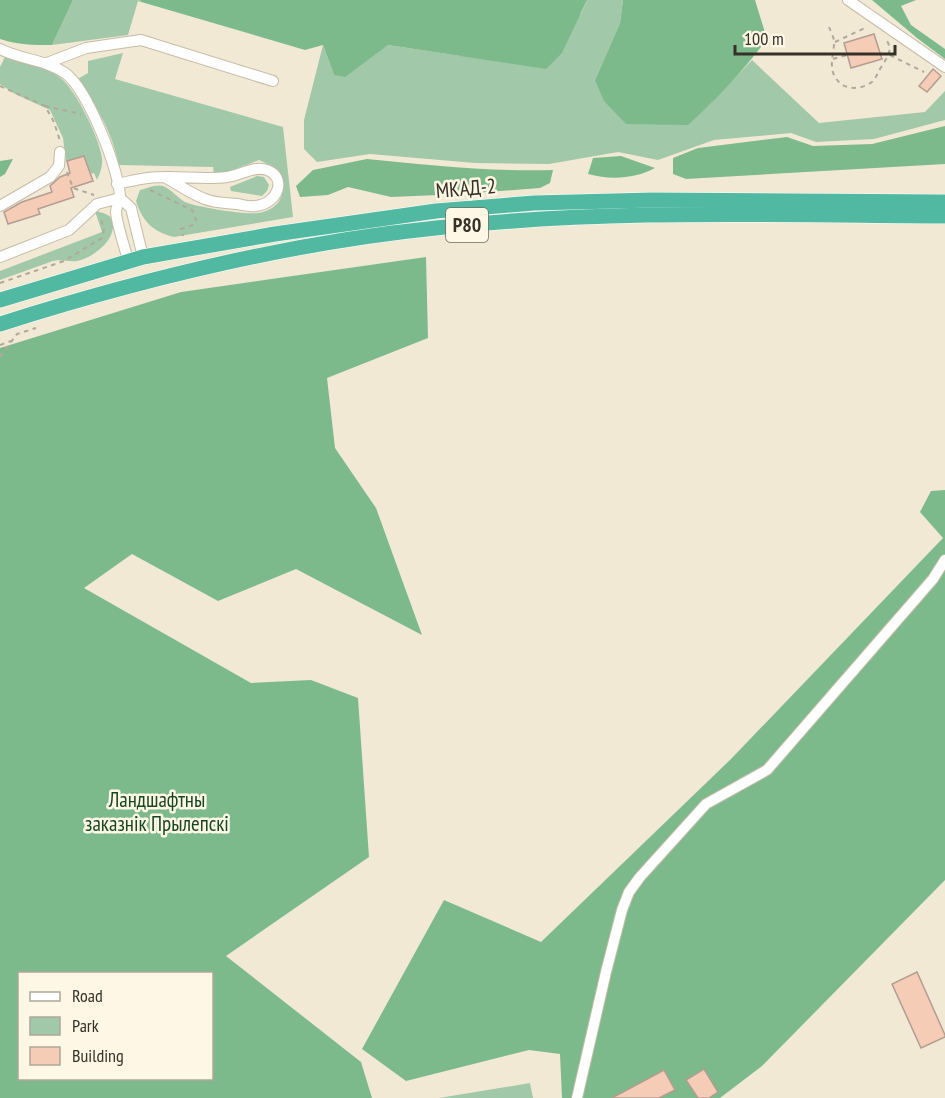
<svg xmlns="http://www.w3.org/2000/svg" width="945" height="1098" font-family="'PT Sans Narrow',sans-serif">
	<rect width="100%" height="100%" fill="#f2e9d4"/>
	<g fill="#a2c8aa">
		<polygon points="73,0 142,0 138,1 128,35 52,45"/>
		<polygon points="587,0 623,0 620,23 595,80 708,106 752,60 819,123 925,112 945,91 945,120 874,139 816,142 791,133 714,140 658,160 618,152 549,164 475,163 370,154 317,162 304,149 304,120 323,45 334,75 388,45 461,56 581,14"/>
		<path d="M123 53 115 79 283 127 293 217 174 237C153 232 142 221 136 201L140 190C147 188 156 184 163 186 171 189 178 198 185 202 196 207 246 215 258 213 292 208 289 171 259 160L228 172 214 174 213 167 119 165C112 133 97 104 76 80L88 73V61Z"/>
		<path d="M5 57C23 62 47 66 62 79 77 93 99 137 102 158 103 165 100 174 97 180L94 173 90 174 84 156 66 162 63 138 50 110 15 94 0 84V67Z"/>
		<polygon points="257,176 264,177 269,185 267,191 262,196 231,191 230,187"/>
		<path d="M95 211C103 213 112 214 113 223 115 242 92 258 77 261 69 262 61 259 53 261 35 267 18 274 0 280V271L102 232Z"/>
		<polygon points="530,1083 533,1098 439,1098"/>
	</g>
	<g fill="#7dba8b" fill-rule="evenodd">
		<path d="M0 0H73L52 45C33 45 18 45 0 39Z"/>
		<polygon points="142,0 587,0 562,53 546,69 388,45 345,77 334,75 323,45 305,50 138,1"/>
		<path d="M623 0H755L767 39C744 70 717 99 688 125L626 124 604 101 595 80 620 23Z"/>
		<polygon points="872,0 916,0 901,6 911,25 945,49 945,59 917,38"/>
		<polygon points="945,126 945,164 686,179 673,174 673,158 698,148 787,137 813,146 872,144"/>
		<path d="M621 156 655 168C635 179 610 180 588 174L593 158Z"/>
		<polygon points="13,159 5,174 0,177 0,161"/>
		<path d="M367 159C429 165 491 172 553 170L550 183 540 188 462 194 391 197 348 187 328 195 300 197 296 186 313 170Z"/>
		<path d="M426 257 428 338 327 378 335 448 376 508 422 635 296 569 218 601 132 554 84 588 251 683 311 680 358 698 369 857 226 956 361 1062 372 1098H0V348L181 292ZM20 974H212V1078H20Z"/>
		<polygon points="945,490 945,880 762,1066 720,1098 562,1098 560,1054 529,1050 406,1081 362,1049 444,900 541,942 731,759 943,538 920,512 931,491"/>
	</g>
	<g fill="#f5ccb6" stroke="#b39d92" stroke-width="1.5">
		<polygon points="874,34 882,59 851,68 844,43"/>
		<polygon points="933,69 941,76 927,92 919,86"/>
		<polygon points="84,156 93,181 71,188 74,197 38,209 40,214 8,224 4,212 22,202 52,192 50,186 60,177 70,173 67,161"/>
		<polygon points="917,972 945,1035 945,1037 921,1048 892,984"/>
		<polygon points="704,1069 718,1092 709,1098 698,1098 686,1080"/>
		<polygon points="664,1070 675,1090 659,1098 612,1098"/>
	</g>
	<g fill="none" stroke-linecap="round" stroke-linejoin="round">
		<g stroke="#c5bca7" stroke-width="12">
			<g id="minor">
				<polyline points="848,0 945,67"/>
				<path d="M0 49C21 60 44 59 65 73 87 88 120 171 120 198 119 203 116 207 116 212 117 226 125 247 128 261"/>
				<polyline points="47,63 86,48 141,40 273,81"/>
				<path d="M117 184C127 182 138 179 148 178 174 175 201 180 227 177 239 176 255 165 267 170 287 177 279 204 255 206 249 207 243 205 237 204 227 203 214 203 205 199 191 194 178 184 164 177"/>
				<polyline points="120,198 131,208 143,257"/>
				<polyline points="0,206 50,177 59,166 60,152"/>
				<polyline points="0,257 69,230 97,204 120,198"/>
				<polyline points="577,1098 606,972 622,910 629,892 640,877 706,804 767,770 933,579 945,560"/>
			</g>
		</g>
		<g stroke="#fff" stroke-width="16">
			<g id="highway">
				<polyline points="0,300 143,257 275,234 436,211 534,203 652,200 945,202"/>
				<path d="M0 324C142 279 287 243 436 228 605 209 775 215 945 216"/>
			</g>
		</g>
		<g stroke="#b0a898" stroke-width="2" stroke-dasharray="4.5 4.5" stroke-linecap="butt">
			<path d="M829 27C831 32 835 39 834 45 833 57 828 70 838 81 846 91 863 89 872 82 877 77 878 71 882 66 887 57 893 51 887 41"/>
			<polyline points="835,42 867,27"/>
			<polyline points="890,55 924,72"/>
			<polyline points="833,59 847,55"/>
			<polyline points="0,86 45,106 54,122 60,141"/>
			<polyline points="45,106 81,114"/>
			<polyline points="67,172 73,188 94,195"/>
			<polyline points="150,190 192,210 196,220 193,225 181,229 183,236"/>
			<polyline points="0,283 64,261 102,238 104,229 100,216"/>
			<polyline points="0,345 11,341"/>
			<polyline points="0,357 17,334 36,328"/>
		</g>
		<use href="#minor" stroke="#fff" stroke-width="10"/>
		<use href="#highway" stroke="#51b9a1" stroke-width="15"/>
	</g>
	<g text-anchor="middle" dominant-baseline="central" stroke-width="5" stroke-linejoin="round" paint-order="stroke">
		<rect fill="#fef7e5" stroke="#716c61" stroke-width="1.5" x="446" y="208" width="42" height="34" rx="4.5"/>
		<g font-size="20" font-weight="bold" fill="#353129">
			<text x="467" y="225">Р80</text>
		</g>
		<g font-size="21" fill="#353129" stroke="#fef7e5">
			<text transform="translate(466 188) rotate(-5)">МКАД-2</text>
		</g>
		<g font-size="21" fill="#184526" stroke="#fef7e5">
			<text x="157" y="799">Ландшафтны<tspan x="157" dy="24">заказнік Прылепскі</tspan></text>
		</g>
	</g>
	<rect x="18" y="972" width="195" height="108" fill="#fef7e5" stroke="#aea89a" stroke-width="1.5"/>
	<rect x="30" y="992" width="30" height="9" fill="#ffffff" stroke="#aea89a" stroke-width="1.5"/>
	<text x="72" y="1002" font-size="18" fill="#353129">Road</text>
	<rect x="30" y="1017" width="30" height="18" fill="#a2c8aa" stroke="#aea89a" stroke-width="1.5"/>
	<text x="72" y="1032" font-size="18" fill="#353129">Park</text>
	<rect x="30" y="1047" width="30" height="18" fill="#f5ccb6" stroke="#aea89a" stroke-width="1.5"/>
	<text x="72" y="1062" font-size="18" fill="#353129">Building</text>
	<path d="M735 45v9h160v-9" fill="none" stroke="#353129" stroke-width="3"/>
	<text x="744" y="45" font-size="18" fill="#353129" stroke="#fef7e5" stroke-width="4.5" paint-order="stroke">100 m</text>
</svg>
